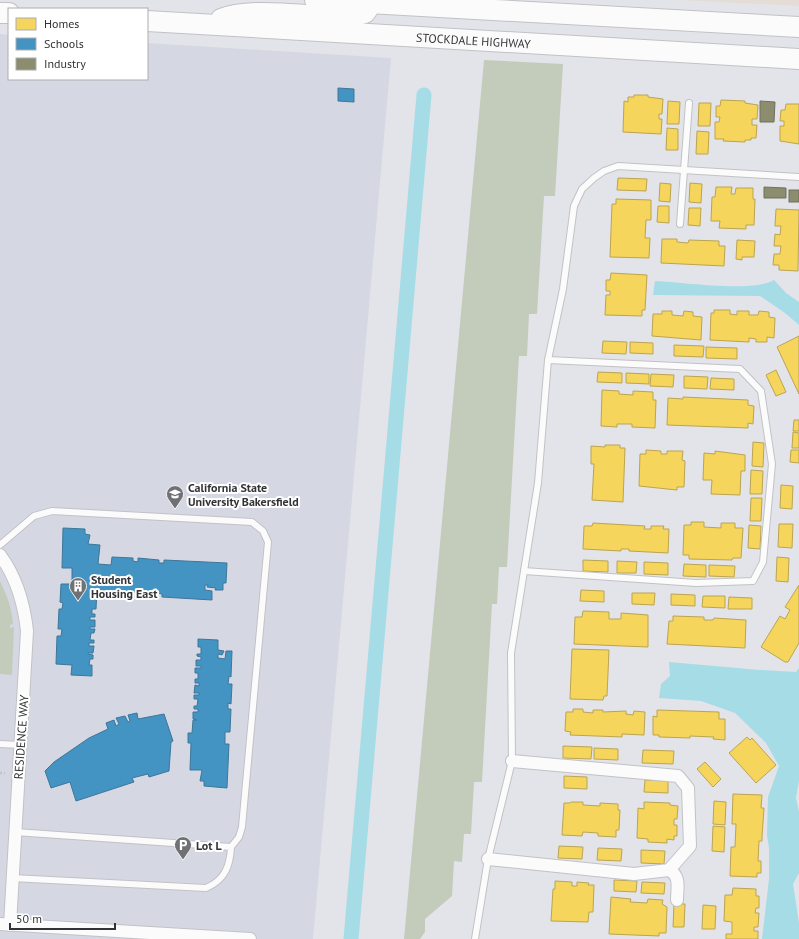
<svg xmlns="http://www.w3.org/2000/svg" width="799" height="939" font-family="'PT Sans',sans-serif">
	<rect width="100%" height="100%" fill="#e3e4e9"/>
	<polygon fill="#e5dcd5" points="681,0 799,0 799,6"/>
	<polygon fill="#d5d8e3" points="0,34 9,35 9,79 147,79 147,43 391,58 313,939 0,939"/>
	<g fill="#c3cbbb">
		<polygon points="484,60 563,64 555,196 544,196 537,314 529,314 527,356 519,356 507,567 499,567 497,604 492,604 482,782 474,782 471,834 464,834 462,862 454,861 452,896 425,919 425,932 420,939 404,939"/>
		<path d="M0 581C7 595 12 609 13 624L10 625V628L14 627 12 675 0 674Z"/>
	</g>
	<g fill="#a6dce6">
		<path d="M774 280 786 293 799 302V325L785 313 760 296 653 295 655 281C684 282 751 293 774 280Z"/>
		<polygon points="669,662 760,670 796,672 799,668 799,780 796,798 799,812 799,873 793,884 799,923 799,939 762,939 769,879 769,848 767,835 768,797 779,766 766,743 735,713 701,701 659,698 661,684 670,676"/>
	</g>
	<g fill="#f6d55c" stroke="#bba451">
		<polygon points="634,95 648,95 648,97 663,99 662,114 659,114 659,119 662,119 661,134 623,132 624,101 628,102 628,97 634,97"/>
		<polygon points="721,100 745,101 745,103 758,105 757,119 752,119 752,125 757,125 756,138 751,138 751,140 745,140 745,142 723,141 724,139 715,139 715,122 719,122 720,117 716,117 716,106 720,106"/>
		<polygon points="668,101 680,102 679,124 667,124"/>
		<polygon points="699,103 711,103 710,126 698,126"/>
		<polygon points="786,104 799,104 799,144 780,141 780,126 784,126 784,121 780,121 781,110 785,110"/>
		<polygon points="667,128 678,129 678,150 666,150"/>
		<polygon points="697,131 709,132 708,154 696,154"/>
		<polygon points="618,178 647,179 646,191 617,190"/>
		<polygon points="660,183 671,184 670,202 659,201"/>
		<polygon points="690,183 702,184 701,203 689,202"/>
		<polygon points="716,187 732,187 731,194 735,194 736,188 753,188 753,199 755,199 754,225 746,225 746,229 719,228 720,221 711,221 712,197 715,197"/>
		<polygon points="616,199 651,200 651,220 646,220 645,238 650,238 649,258 610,257 612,204 616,204"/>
		<polygon points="658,206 669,206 669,223 657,222"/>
		<polygon points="689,208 701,208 700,226 688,225"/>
		<polygon points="776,209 799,210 798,271 779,270 779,265 773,265 774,254 780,254 781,246 774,246 775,234 780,235 781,226 775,226"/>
		<polygon points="662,239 677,239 677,242 688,243 689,240 719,241 719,246 725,246 724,266 661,263"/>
		<polygon points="737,240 755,241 754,257 742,257 742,260 736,259"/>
		<polygon points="611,273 647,275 645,310 642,310 642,316 605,315 606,295 610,295 610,291 606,291 606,280 610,280"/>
		<polygon points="714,310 730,310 730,314 737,315 737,311 749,311 749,315 758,315 759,311 769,312 769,317 775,318 774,338 767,337 767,342 756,342 756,339 749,338 749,342 710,340 711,313 714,313"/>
		<polygon points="662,311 672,311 672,315 683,316 684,311 693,312 693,316 702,317 701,340 652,336 653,314 662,314"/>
		<polygon points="799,336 799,394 777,347"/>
		<polygon points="603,341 627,342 626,354 602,353"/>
		<polygon points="630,342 653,343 653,354 630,353"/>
		<polygon points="674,345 704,346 703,357 674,356"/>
		<polygon points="706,347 737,348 737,359 706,358"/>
		<polygon points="776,370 786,392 776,396 766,375"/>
		<polygon points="598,372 622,373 622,383 597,382"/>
		<polygon points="626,373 649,374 649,384 626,383"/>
		<polygon points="651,374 674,375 673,387 650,386"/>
		<polygon points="684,376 708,377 707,389 684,388"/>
		<polygon points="711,378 734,379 734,390 710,389"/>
		<polygon points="602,390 619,391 619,394 633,395 633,391 653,392 653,400 656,400 655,428 632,427 632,424 617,424 617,427 601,426"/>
		<polygon points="683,397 748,400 748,405 754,406 753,424 748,423 748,428 667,425 668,398 683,399"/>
		<polygon points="794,420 799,420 799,431 793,431"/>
		<polygon points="793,432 799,433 799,448 792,448"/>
		<polygon points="753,442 764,443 763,467 752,466"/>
		<polygon points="605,445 620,445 620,448 625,448 623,502 592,500 594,464 591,464 591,446 605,447"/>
		<polygon points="646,450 661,451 661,454 667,454 667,451 683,451 682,460 685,461 684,487 677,487 677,490 639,486 640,454 646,454"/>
		<polygon points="791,450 799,450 799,463 790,462"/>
		<polygon points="715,451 745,455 745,471 741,471 740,495 711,494 712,480 703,480 704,453 715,454"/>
		<polygon points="751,470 763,471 762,494 750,494"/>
		<polygon points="781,485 793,486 792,509 780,508"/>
		<polygon points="751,498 762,498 761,521 750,521"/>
		<polygon points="691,522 704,522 704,527 721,528 721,523 735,523 735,528 743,528 741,558 733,558 732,560 689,559 689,555 683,555 684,525 691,525"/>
		<polygon points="593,523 645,526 644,529 651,529 651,526 664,526 663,529 669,529 668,553 629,551 629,549 621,549 621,551 583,549 584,526 592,526"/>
		<polygon points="779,524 793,524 792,548 778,547"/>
		<polygon points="749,525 761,526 760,549 748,548"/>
		<polygon points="777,557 789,558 788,582 776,581"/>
		<polygon points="583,560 608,561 608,572 583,571"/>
		<polygon points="617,561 637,562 636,573 617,573"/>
		<polygon points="644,562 668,563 668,575 644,574"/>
		<polygon points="684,564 706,565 706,577 683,576"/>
		<polygon points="709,565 735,566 734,577 709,576"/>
		<polygon points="799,585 799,643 788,662 785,662 761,647 780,616 785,619 790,610 785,607"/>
		<polygon points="581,590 604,591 604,602 580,601"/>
		<polygon points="632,593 655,593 654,605 632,604"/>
		<polygon points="671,594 695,595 695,606 671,605"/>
		<polygon points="703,596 725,596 725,608 702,607"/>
		<polygon points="729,597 752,598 752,609 728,609"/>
		<polygon points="583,611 609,612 609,619 621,619 621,613 648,615 648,647 574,644 575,617 582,617"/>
		<polygon points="673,616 704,617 704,620 713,620 714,618 746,620 745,648 667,644 669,621 673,621"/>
		<polygon points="572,649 609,650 607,696 604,696 603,700 570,699"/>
		<polygon points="573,709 583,709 583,712 593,713 593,710 603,710 603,712 626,711 626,714 633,715 634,711 645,712 644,735 622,734 622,737 570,735 571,732 565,731 566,712 573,712"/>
		<polygon points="657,710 719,712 719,719 725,719 725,740 713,739 714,737 690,736 690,738 659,737 659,735 653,735 653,716 657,717"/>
		<polygon points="747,737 750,740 752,738 776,765 756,783 729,753"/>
		<polygon points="563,746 592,747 591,759 563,758"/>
		<polygon points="594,748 618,749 618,760 594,759"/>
		<polygon points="643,750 674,751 673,764 642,763"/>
		<polygon points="705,762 721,779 713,787 697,769"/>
		<polygon points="564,776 587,777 587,789 564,788"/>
		<polygon points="645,780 668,781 668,793 644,792"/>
		<polygon points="733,794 762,795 761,808 764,808 762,836 762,841 759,841 758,861 761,861 761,873 757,873 757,877 730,876 731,847 735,847 736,824 732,824"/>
		<polygon points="714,801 726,802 725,825 713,824"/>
		<polygon points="571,802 583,802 583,805 600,806 600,803 618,804 618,810 620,810 619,830 616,830 616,837 598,836 598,833 583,832 582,836 562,835 564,803 570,803"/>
		<polygon points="644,802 670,803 670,805 678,806 677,819 674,819 674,825 677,825 677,836 674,836 674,840 667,839 667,843 648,842 648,839 637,838 638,808 644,809"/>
		<polygon points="713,826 725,827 724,852 712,851"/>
		<polygon points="559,846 583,847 582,859 558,858"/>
		<polygon points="598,848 622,849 621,861 597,860"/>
		<polygon points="641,850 665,851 664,864 641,863"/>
		<polygon points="614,880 637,881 636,892 614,891"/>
		<polygon points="555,881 572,882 572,886 577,886 577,882 589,883 588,885 594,885 593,912 589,912 588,922 551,921 553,889 555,889"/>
		<polygon points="642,882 665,883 664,894 641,893"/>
		<polygon points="733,888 756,889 756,896 759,896 759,908 756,908 755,913 759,913 758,927 754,927 754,931 758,931 758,939 726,939 726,934 732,934 732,922 724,921 725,895 732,895"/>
		<polygon points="611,897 631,899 630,902 647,903 648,899 663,900 662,904 667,907 666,933 659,933 659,936 609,934"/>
		<polygon points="674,904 685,904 684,927 673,927"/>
		<polygon points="703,905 716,906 715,929 702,929"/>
	</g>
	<g fill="#4393c3" stroke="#3e7699">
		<polygon points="338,88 354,89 354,102 338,101"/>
		<polygon points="63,528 85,529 85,534 90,535 88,544 100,545 98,564 111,565 112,557 133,558 133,561 138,562 138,558 159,560 159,563 164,563 164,560 227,563 226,583 223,583 223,590 215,590 216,588 207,587 208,585 205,585 205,590 212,591 212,600 162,597 162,594 157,593 157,597 136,596 136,592 132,592 131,595 110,594 110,591 97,590 96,609 92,609 92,614 95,614 95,617 90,617 90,620 95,620 95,627 90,627 90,629 95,629 94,633 91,633 90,640 94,640 94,643 89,643 89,646 94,646 93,653 88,653 88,654 93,655 93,659 90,659 89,665 92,665 92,676 71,675 72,665 56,664 57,636 61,636 62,629 58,629 59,609 62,609 63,603 60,602 61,584 72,584 72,568 62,568"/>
		<polygon points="198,639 218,640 218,650 224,651 222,655 218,654 218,658 225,659 226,651 232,651 231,677 229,676 228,684 232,684 231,704 228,703 228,709 231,709 230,732 225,732 225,744 229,744 227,788 204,786 204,781 200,781 202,770 190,770 191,743 188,743 188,733 192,733 193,720 197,720 193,719 193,712 198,712 198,709 194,709 194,706 197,706 198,699 194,699 194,695 199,695 199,693 194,693 195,685 199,686 199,683 195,683 195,679 198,679 198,673 195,673 195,668 201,668 201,666 196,666 196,660 201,660 201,657 197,656 197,654 201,654 201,647 198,647"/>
		<polygon points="137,713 138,719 164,714 173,741 171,742 169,771 149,777 148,774 132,778 134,782 76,801 70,782 51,788 45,771 54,762 89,738 108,729 106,723 114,720 116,726 119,724 116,718 125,716 128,722 130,721 128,715"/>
	</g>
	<g fill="#8c8c6e" stroke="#71715d">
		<polygon points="760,101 775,102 774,122 760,122"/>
		<polygon points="764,187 786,188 786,198 764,198"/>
		<rect x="789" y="190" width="10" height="12"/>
	</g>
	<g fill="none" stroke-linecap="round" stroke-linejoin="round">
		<polyline stroke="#a6dce6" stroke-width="15" points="351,939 424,95"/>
		<g stroke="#c2c2c6" stroke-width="8">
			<g id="service">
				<polyline points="680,224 689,103"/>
				<polyline points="0,545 34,516 52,511 252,522 263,531 268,542 242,827 239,837 231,847"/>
				<polyline points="524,571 696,583 753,581 763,562 772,464 761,391 740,369 548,360"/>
				<polyline points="0,744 21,745"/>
				<path d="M12 878 206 888C225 880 230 866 231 847L15 832"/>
				<polyline points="475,939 488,859 512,761 511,653 538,483 548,360 563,289 574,206 582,189 594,178 604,171 618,166 799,177"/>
			</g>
		</g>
		<g stroke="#c2c2c6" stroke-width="14">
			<g id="minor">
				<path d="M0 555C17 578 24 603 27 631L10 925"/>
				<polyline points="488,859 634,874 669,870 690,846 688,788 678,776 512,761"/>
				<path d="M669 870C681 876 677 888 677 900"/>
				<polyline points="0,924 250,939"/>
			</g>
		</g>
		<g stroke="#c2c2c6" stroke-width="22">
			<g id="primary">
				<polyline points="315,0 799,27"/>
				<polyline points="0,13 9,13"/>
				<path d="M221 19C252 6 315 18 351 17L365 13 372 3"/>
				<path id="s1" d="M147 21 799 59"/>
			</g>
		</g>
		<polyline stroke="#c2c3c5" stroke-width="2.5" stroke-dasharray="2 2" stroke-linecap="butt" points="0,773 5,773"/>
		<use href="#service" stroke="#fbfbfc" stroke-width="6"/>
		<use href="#minor" stroke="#fbfbfc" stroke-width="12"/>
		<use href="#primary" stroke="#fbfbfc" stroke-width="20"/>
	</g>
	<defs>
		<g id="university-pin" transform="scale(0.9)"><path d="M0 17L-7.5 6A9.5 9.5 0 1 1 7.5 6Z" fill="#707175" stroke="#fff"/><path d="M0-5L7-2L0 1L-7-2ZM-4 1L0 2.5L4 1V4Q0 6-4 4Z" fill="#fff"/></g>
		<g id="building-pin" transform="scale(0.9)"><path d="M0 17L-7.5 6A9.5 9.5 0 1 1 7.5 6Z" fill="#707175" stroke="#fff"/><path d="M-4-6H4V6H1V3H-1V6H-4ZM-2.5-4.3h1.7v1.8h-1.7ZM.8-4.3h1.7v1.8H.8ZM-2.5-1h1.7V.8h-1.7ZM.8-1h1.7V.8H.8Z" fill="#fff"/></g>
		<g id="parking-pin" transform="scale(0.9)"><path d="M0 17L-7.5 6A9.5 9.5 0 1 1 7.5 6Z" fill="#707175" stroke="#fff"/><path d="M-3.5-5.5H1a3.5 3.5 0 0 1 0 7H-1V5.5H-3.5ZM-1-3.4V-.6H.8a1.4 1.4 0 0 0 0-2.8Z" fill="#fff"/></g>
	</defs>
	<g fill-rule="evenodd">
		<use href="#university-pin" x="175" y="494"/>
		<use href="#building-pin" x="78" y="586"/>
		<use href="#parking-pin" x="183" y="845"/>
	</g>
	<g text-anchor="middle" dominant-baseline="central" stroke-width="4" stroke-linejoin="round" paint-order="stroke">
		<g font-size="12" fill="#323336" stroke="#fff">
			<text stroke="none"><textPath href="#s1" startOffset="327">STOCKDALE HIGHWAY</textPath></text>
			<text transform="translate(21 737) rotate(-86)">RESIDENCE WAY</text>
		</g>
		<g font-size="12" font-weight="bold" fill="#323336" stroke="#fff" text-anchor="start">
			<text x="188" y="487">California State<tspan x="188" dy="14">University Bakersfield</tspan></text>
			<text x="91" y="579">Student<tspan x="91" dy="14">Housing East</tspan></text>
			<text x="196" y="845">Lot L</text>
		</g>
	</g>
	<rect x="8" y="8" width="140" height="72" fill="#ffffff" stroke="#adadaf"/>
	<rect x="16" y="18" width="20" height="12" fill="#f6d55c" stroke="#adadaf"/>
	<text x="44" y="28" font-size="12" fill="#323336">Homes</text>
	<rect x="16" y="38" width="20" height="12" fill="#4393c3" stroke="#adadaf"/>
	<text x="44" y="48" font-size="12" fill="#323336">Schools</text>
	<rect x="16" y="58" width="20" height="12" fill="#8c8c6e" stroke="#adadaf"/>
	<text x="44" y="68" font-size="12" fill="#323336">Industry</text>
	<path d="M10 923v6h105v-6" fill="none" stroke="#323336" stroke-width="2"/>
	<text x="16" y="923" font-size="12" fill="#323336" stroke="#ffffff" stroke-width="3" paint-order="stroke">50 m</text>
</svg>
